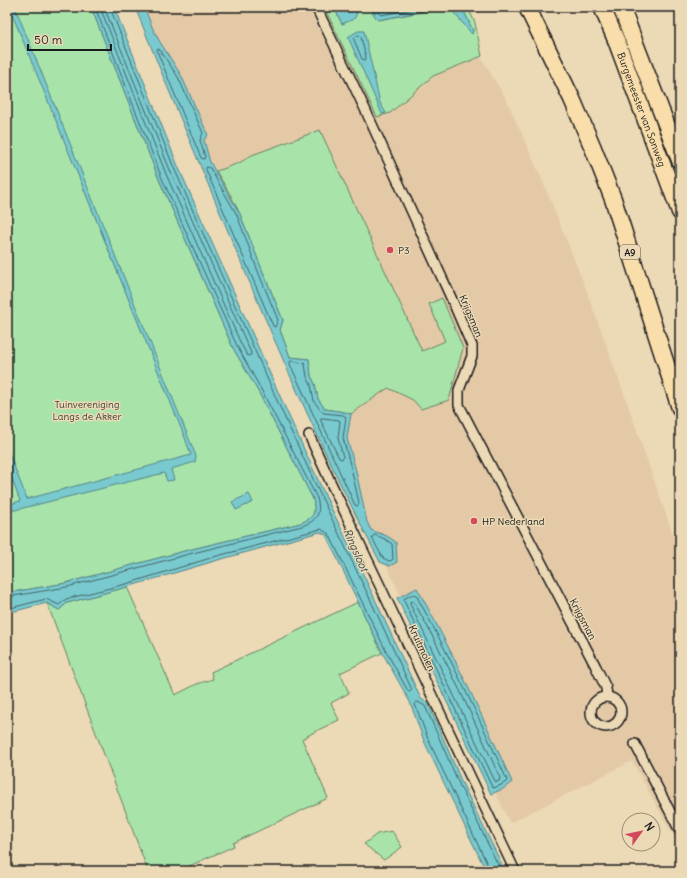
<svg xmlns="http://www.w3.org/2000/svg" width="687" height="878" font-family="Delius,sans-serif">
	<rect width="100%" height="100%" fill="#ecd9b6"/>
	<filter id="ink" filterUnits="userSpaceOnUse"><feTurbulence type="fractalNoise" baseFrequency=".025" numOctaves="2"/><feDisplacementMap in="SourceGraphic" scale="8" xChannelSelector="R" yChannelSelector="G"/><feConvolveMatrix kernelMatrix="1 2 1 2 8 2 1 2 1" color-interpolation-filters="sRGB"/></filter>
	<g filter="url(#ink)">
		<polygon fill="#e4c9a7" points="140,7 447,7 478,52 506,99 541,177 584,284 627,402 672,532 680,563 680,848 632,761 510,823 318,423"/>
		<g fill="#a8e4aa" stroke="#628063">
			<path d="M7 7H11L107 246 163 382 12 7H91L158 177 233 348 259 393 313 499C316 514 314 517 301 523L188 550 66 583 7 593Z"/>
			<polygon points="324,7 334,7 342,24 353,19 357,13 352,7 378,7 372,12 378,20 449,7 472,33 473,31 462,7 468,7 475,23 482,56 433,76 390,113 377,117"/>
			<polygon points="320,130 422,351 445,341 429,304 442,298 463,348 449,400 421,409 413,400 388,388 351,414 344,412 325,409 318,399 315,384 311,376 309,359 290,357 280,330 283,320 263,272 240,214 230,194 216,171 223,169 241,162 252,155"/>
			<polygon points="127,587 175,695 197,684 213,679 211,672 358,602 382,653 340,673 349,693 331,703 339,720 316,731 302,739 328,798 233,843 234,846 178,871 148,871 47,603 59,610 67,603"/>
			<polygon points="392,831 402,847 384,860 364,844 377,834"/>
		</g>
		<g fill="#79cacf" stroke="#548487">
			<polygon points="9,7 15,7 196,456 195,462 171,469 174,480 167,481 164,473 7,512 7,505 20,501 7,466 7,448 27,499 191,455 185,438 50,106"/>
			<path d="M91 7H114L178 166 283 403 324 493 374 597 421 699 428 703 463 785 505 871H486L424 741 410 702 382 652 326 535 320 532 218 560 127 587 67 603 59 610 47 603 7 613V593L66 583 188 550 301 523C314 517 316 514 313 499L259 393 233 348 158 177Z"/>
			<path d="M135 7H144L153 29 160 42 181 75 208 135 204 140 210 162 240 214 263 272 283 320 280 330 290 357 309 359 311 376 315 384 318 399 325 409 344 412 351 414 347 438 356 471 367 522 371 530 387 536 396 542 397 562 390 566 380 562C327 462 282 359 238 255 203 172 168 90 135 7Z"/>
			<polygon points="334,7 352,7 357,13 354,19 342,24"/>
			<polygon points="378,7 445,7 378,20 372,12"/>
			<polygon points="449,7 462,7 473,31 472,34"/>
			<polygon points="358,31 364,31 380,103 386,113 382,114 348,37"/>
			<polygon points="249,494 253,502 236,510 232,502"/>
			<path d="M417 588C452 651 483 717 512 782L503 789 491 794 397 598Z"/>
		</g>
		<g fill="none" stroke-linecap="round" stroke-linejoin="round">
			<g stroke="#416264" stroke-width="1">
				<polyline points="100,7 166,174 241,344 247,355 250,356 251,353 170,170 106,12 106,7"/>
				<polyline points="380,7 378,13 381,15 424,7"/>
				<polygon points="359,35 361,37 366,58 365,60 362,59 354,40 354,38"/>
				<polygon points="158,49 160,50 178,77 203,133 200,140 205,157 204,159 201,158 157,51"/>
				<polygon points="207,167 210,168 237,215 259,274 278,320 275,327 273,326 206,170"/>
				<polygon points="292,361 304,363 305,364 307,377 311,385 314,401 321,411 324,413 343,415 346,417 343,438 352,472 359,503 358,506 355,505 290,364 290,362"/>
				<polygon points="321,418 323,418 339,420 340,421 338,438 343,457 342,459 339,458 321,421"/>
				<polygon points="375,535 385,539 392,544 393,559 392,560 389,561 383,558 372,538 373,536"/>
				<path d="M414 594 416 595C449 655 479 717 507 780L506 782 501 785 494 788 492 787 404 601V599Z"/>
				<path d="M7 597 67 587 189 554 302 526C318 520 321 514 317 498L262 391 237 346 161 176 95 7"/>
				<path d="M411 601 414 602C446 659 474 719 500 778L499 781 496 782 495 781 410 604Z"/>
				<polyline points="7,609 46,599 59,605 66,599 126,584 217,556 321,529 329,534 386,651 408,691 410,692 412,690 370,599 320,494 279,405 174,168 111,10 111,7"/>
				<polyline points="489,871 489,868 428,739 415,704 416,702 418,702 425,706 460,786 501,871"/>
			</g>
			<g stroke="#1c1c1c" stroke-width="12">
				<g id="minor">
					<polyline points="316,7 365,109 453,302 472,346 472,356 459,390 459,405 596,667 606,688 607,697"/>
					<polyline points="309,435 330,481 381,588 515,871"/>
					<circle cx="606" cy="712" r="15"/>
					<polyline points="635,744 680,831"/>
				</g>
			</g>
			<g stroke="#1c1c1c" stroke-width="19">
				<g id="motorway">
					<polyline points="527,7 572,99 593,148 613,199 680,408"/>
					<path id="s1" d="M602 7 616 40 680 212"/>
					<polyline points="621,7 680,160"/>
				</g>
			</g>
			<use href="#minor" stroke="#ecd9b6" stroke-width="9"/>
			<use href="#motorway" stroke="#f9deab" stroke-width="16"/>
		</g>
	</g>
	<g fill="#d1495b" stroke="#ecd9b6" stroke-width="1.5">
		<circle cx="390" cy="250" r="4"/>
		<circle cx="474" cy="521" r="4"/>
	</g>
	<g text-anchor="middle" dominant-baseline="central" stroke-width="3" stroke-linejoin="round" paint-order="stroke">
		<rect fill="#ecd9b6" stroke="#5a554a" stroke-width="1" x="620" y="245" width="20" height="14" rx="3"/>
		<g font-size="9" font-weight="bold" fill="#1c1c1c">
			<text x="630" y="252">A9</text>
		</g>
		<g font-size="10" fill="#1c1c1c" stroke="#ecd9b6">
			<text stroke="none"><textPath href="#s1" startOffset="110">Burgemeester van Sonweg</textPath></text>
			<text transform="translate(471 316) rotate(67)">Krijgsman</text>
			<text transform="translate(583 619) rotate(62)">Krijgsman</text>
			<text transform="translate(422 648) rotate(65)">Kruitmolen</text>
		</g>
		<g font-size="10" fill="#1c1c1c" stroke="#ecd9b6" text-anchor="start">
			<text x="398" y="250">P3</text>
			<text x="482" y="521">HP Nederland</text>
		</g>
		<g font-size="10" fill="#384438" stroke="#ecd9b6">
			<text x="87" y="404">Tuinvereniging<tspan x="87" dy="12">Langs de Akker</tspan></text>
		</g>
		<g font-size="11" font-style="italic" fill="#334849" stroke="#ecd9b6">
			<text transform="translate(356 550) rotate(66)">Ringsloot</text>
		</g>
	</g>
	<rect width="687" height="878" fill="none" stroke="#ecd9b6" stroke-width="24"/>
	<rect x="12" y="12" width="663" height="854" fill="none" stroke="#1c1c1c" stroke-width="1.5" filter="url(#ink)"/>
	<g transform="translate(641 832) rotate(57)"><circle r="19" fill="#ecd9b6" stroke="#998d78"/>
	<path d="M0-3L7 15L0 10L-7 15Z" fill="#d1495b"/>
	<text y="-6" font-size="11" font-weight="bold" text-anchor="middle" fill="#1c1c1c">N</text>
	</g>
	<path d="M28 44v6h83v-6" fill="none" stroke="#1c1c1c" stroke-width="2"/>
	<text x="34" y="44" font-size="12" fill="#1c1c1c" stroke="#ecd9b6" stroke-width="3" paint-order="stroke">50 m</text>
</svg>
